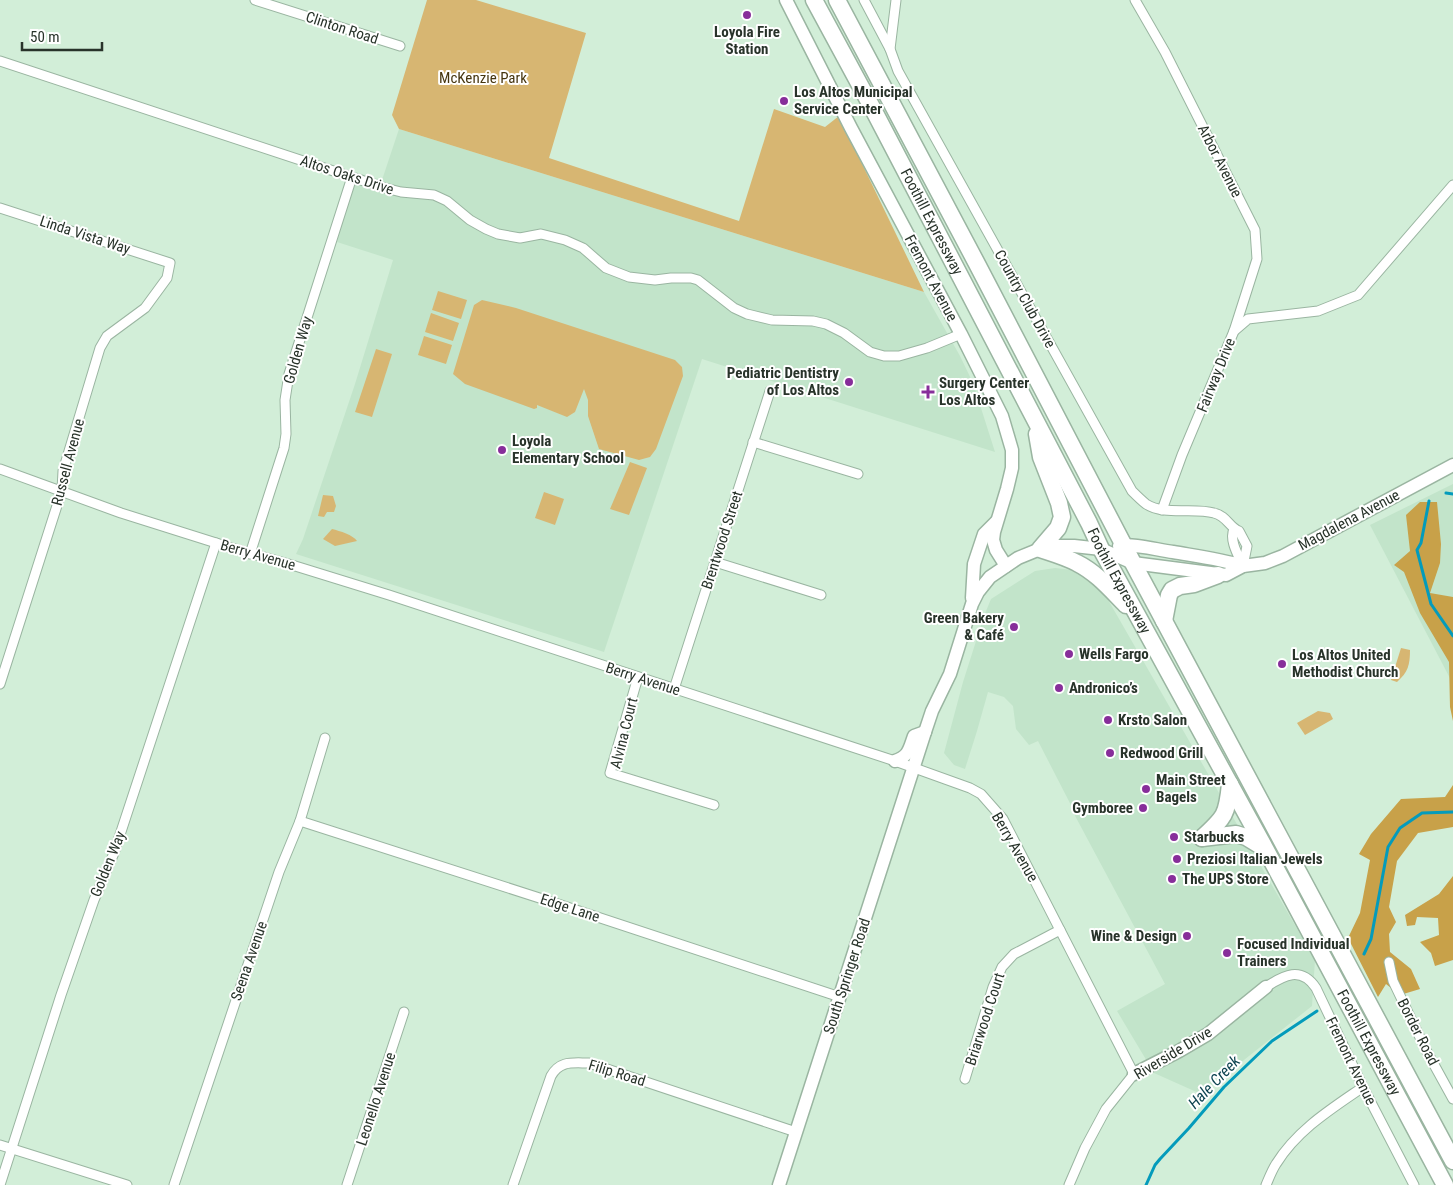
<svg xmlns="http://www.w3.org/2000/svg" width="1453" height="1185" font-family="'Roboto Condensed',sans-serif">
	<rect width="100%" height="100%" fill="#d2eed8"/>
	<g fill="#c2e4ca">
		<polygon points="399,129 924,292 960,356 973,383 995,452 702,359 604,652 296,554 303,539 355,384 393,260 337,242 352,177 352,171 382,180"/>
		<polygon points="1453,484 1453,684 1370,525"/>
		<polygon points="1055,568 1082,571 1103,591 1315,960 1312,1006 1201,1094 1154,1073 1117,1011 1165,984 1073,812 1074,811 1038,741 1029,745 1016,729 1013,706 1004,697 988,692 977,731 965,769 954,765 944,753 963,682 984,616 991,599 1035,571"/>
	</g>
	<g fill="#d7b672">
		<polygon points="427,0 476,0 586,33 549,158 739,221 774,109 825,127 839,116 924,292 399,129 392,115"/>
		<polygon points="438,291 467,300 461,319 432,310"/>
		<polygon points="482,300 516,308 675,360 682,367 683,376 656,449 650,457 639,460 599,449 588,416 588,400 584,389 575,412 567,417 537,405 537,408 534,409 465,384 453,374 474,305"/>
		<polygon points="431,313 459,323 453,341 425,332"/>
		<polygon points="424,336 452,345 446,364 418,355"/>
		<polygon points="376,349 392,354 372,417 355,412"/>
		<polygon points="630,462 647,468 629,515 610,509"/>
		<polygon points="544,492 564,499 555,525 535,518"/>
		<polygon points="323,495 333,496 336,506 334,512 327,512 324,517 318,516"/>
		<path d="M332 529C340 531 353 535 357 541L335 546 323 539Z"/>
		<path d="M1401 648 1410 650C1410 665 1408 672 1397 682L1391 680Z"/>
		<polygon points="1318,711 1330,713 1333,719 1305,735 1297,723"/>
	</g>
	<g fill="#c8a149">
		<polygon points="1420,502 1437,502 1441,544 1440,563 1430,593 1453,597 1453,721 1450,707 1449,662 1420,613 1404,572 1394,565 1410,551 1406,515"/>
		<polygon points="1453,785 1453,827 1418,833 1397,861 1389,907 1396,922 1389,934 1390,952 1411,969 1420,989 1400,995 1386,984 1378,997 1348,938 1360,913 1370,860 1359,854 1371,834 1401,799 1445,797"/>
		<polygon points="1453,876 1453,960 1435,966 1431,953 1420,942 1439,935 1438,918 1417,917 1415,925 1407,926 1405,915 1439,894"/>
	</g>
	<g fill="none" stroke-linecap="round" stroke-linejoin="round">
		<g stroke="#049bbb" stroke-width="3">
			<polyline points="1446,493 1453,494"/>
			<polyline points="1429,501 1421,543 1417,550 1431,604 1453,636"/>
			<polyline points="1364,954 1371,939 1388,847 1400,828 1422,813 1453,812"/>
			<polyline points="1146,1185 1155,1165 1160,1159 1189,1128 1224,1087 1272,1041 1317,1011"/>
		</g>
		<g stroke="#9ab5a1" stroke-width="11">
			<g id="street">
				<polyline points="255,0 400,46"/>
				<polyline points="864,0 890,49"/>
				<path d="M896 0 890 49 898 71 1132 491C1136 495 1141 500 1146 504 1164 516 1194 507 1214 513 1227 516 1229 527 1239 531L1247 546 1243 566"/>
				<polyline points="1135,0 1165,52 1255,230 1257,259 1234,331"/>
				<polyline points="0,61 385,188 401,192 434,195 447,201 470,220 486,229 498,234 520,238 541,234 565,240 583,248 606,268 629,277 655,280 671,278 691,278 698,280 734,308 747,314 772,320 813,321 826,324 844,333 870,352 884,356 899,356 927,348 961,334"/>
				<polyline points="0,208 170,263 167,278 145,308 107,336 100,348 63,471 62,490 0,684"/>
				<polyline points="753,442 858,474"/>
				<polyline points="0,469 121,513 232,548 292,565 389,595 895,761 970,788 981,794 1003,819 1134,1074 1106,1109 1085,1148 1069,1185"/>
				<polyline points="1162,510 1182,455 1234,331 1248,319 1318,311 1358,295 1453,185"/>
				<path d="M1234 529C1229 540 1238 555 1243 566"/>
				<polyline points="250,554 284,448 286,434 285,400 289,374 352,177"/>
				<polyline points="715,562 821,595"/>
				<polyline points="638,677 610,773 714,805"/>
				<polyline points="674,689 770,391"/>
				<polyline points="300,821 555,903 840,997"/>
				<polyline points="1389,962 1393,981 1426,1050 1453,1099"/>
				<path d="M1266 987C1284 975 1301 966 1316 988L1363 1087 1414 1185"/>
				<polyline points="965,1079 993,987 1002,967 1014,954 1060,930"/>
				<polyline points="0,1145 127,1185"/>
				<polyline points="0,1185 61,995 94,900 114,853 216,543"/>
				<polyline points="174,1185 279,872 300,821 325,738"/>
				<polyline points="347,1185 404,1012"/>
				<path d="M513 1185 551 1076C560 1060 573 1063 589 1063L796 1132"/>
				<path d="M1266 1185C1269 1178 1272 1170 1276 1164 1297 1130 1331 1109 1363 1087"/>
			</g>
		</g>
		<g stroke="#9ab5a1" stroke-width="15">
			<g id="secondary">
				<polyline points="786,0 851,128 961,334 1002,416 1012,450 1012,468 1007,489 994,532 993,540 996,550 1006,566"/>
				<path d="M1119 546C1134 543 1157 550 1173 552 1196 556 1220 559 1243 566"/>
				<polyline points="972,598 974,564 984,534 996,522"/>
				<path d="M895 761C909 756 909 750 914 736L925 732"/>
				<polyline points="1134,1074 1179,1051 1208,1034 1266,987"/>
				<polyline points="779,1185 925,732 932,711 950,674 972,604 978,592 990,577 1018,558 1040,549 1052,546 1074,546 1101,549 1133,563 1226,575 1243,566 1265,563 1283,556 1453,465"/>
			</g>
		</g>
		<g stroke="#9ab5a1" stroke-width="19">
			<g id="highway">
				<path id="s1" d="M814 0 874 111 1089 523 1101 549 1266 850 1445 1185"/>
				<polyline points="837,0 976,262 1133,563 1453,1161"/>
				<path d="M1037 434 1041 457 1059 503 1062 517 1058 528 1040 549C1052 553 1066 557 1077 563 1097 573 1111 590 1126 605"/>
				<polyline points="1164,621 1169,595 1172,590 1180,586 1194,584 1218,575"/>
				<polyline points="1202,838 1236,834 1246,837 1264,848"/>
				<path d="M1202 838C1225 817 1227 815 1230 784"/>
			</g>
		</g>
		<use href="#street" stroke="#fff" stroke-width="9"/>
		<use href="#secondary" stroke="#fff" stroke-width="12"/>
		<use href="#highway" stroke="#fff" stroke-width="16"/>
	</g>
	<g fill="#872e9a" stroke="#fff" stroke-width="2">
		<circle cx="747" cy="15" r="5"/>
		<circle cx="784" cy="101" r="5"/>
		<circle cx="849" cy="382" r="5"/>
		<path d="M925.5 384.5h5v5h5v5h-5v5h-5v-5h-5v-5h5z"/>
		<circle cx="502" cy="450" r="5"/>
		<circle cx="1014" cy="627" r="5"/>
		<circle cx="1069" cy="654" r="5"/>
		<circle cx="1282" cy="664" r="5"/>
		<circle cx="1059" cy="688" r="5"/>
		<circle cx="1108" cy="720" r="5"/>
		<circle cx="1110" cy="753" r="5"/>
		<circle cx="1146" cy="789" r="5"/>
		<circle cx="1143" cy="808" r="5"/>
		<circle cx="1174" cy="837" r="5"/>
		<circle cx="1177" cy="859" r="5"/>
		<circle cx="1172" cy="879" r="5"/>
		<circle cx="1187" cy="936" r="5"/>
		<circle cx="1227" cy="953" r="5"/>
	</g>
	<g text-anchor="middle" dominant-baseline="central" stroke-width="4" stroke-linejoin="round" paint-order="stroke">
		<g font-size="15" fill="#28332a" stroke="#fff">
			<text transform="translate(342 28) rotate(18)">Clinton Road</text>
			<text transform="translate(1220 161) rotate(63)">Arbor Avenue</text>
			<text transform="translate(347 175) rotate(18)">Altos Oaks Drive</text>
			<text stroke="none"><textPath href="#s1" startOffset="251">Foothill Expressway</textPath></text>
			<text transform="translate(85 235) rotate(18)">Linda Vista Way</text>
			<text transform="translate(931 278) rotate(62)">Fremont Avenue</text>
			<text transform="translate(1025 299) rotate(61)">Country Club Drive</text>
			<text transform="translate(298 350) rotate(-74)">Golden Way</text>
			<text transform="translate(1216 375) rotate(-68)">Fairway Drive</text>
			<text transform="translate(68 462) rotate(-75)">Russell Avenue</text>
			<text transform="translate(1349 520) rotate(-28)">Magdalena Avenue</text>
			<text transform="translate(722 540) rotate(-72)">Brentwood Street</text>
			<text transform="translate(258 555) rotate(16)">Berry Avenue</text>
			<text stroke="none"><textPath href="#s1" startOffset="656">Foothill Expressway</textPath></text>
			<text transform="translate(643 679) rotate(18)">Berry Avenue</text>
			<text transform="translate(624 733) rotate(-76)">Alvina Court</text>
			<text transform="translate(1015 847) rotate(60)">Berry Avenue</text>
			<text transform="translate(108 864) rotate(-68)">Golden Way</text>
			<text transform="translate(570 908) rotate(18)">Edge Lane</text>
			<text transform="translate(249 961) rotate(-71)">Seena Avenue</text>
			<text transform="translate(847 976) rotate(-72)">South Springer Road</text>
			<text transform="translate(985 1019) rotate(-72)">Briarwood Court</text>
			<text transform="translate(1418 1032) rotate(63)">Border Road</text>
			<text stroke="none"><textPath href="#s1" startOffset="1181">Foothill Expressway</textPath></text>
			<text transform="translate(1173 1053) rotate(-31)">Riverside Drive</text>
			<text transform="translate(1351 1061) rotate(64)">Fremont Avenue</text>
			<text transform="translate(617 1073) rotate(17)">Filip Road</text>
			<text transform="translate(376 1099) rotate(-72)">Leonello Avenue</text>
		</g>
		<g font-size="15" font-weight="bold" fill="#28332a" stroke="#fff" text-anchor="start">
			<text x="747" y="32" text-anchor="middle">Loyola Fire<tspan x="747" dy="17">Station</tspan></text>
			<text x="794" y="92">Los Altos Municipal<tspan x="794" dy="17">Service Center</tspan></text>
			<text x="839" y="373" text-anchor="end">Pediatric Dentistry<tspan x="839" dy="17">of Los Altos</tspan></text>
			<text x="939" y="383">Surgery Center<tspan x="939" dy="17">Los Altos</tspan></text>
			<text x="512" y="441">Loyola<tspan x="512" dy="17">Elementary School</tspan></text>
			<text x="1004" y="618" text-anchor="end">Green Bakery<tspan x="1004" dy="17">&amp; Café</tspan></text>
			<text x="1079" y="654">Wells Fargo</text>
			<text x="1292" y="655">Los Altos United<tspan x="1292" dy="17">Methodist Church</tspan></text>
			<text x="1069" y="688">Andronico’s</text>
			<text x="1118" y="720">Krsto Salon</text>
			<text x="1120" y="753">Redwood Grill</text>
			<text x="1156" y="780">Main Street<tspan x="1156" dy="17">Bagels</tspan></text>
			<text x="1133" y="808" text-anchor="end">Gymboree</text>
			<text x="1184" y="837">Starbucks</text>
			<text x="1187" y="859">Preziosi Italian Jewels</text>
			<text x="1182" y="879">The UPS Store</text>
			<text x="1177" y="936" text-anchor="end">Wine &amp; Design</text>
			<text x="1237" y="944">Focused Individual<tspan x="1237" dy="17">Trainers</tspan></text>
		</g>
		<g font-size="15" fill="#45350f" stroke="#fff">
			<text x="483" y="78">McKenzie Park</text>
		</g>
		<g font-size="16" font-style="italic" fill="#0e4451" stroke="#fff">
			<text transform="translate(1214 1082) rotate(-46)">Hale Creek</text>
		</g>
	</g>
	<path d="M22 42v8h80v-8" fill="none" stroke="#28332a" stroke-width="2.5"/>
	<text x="30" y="42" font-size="15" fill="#28332a" stroke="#ffffff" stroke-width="4" paint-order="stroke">50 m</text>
</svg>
